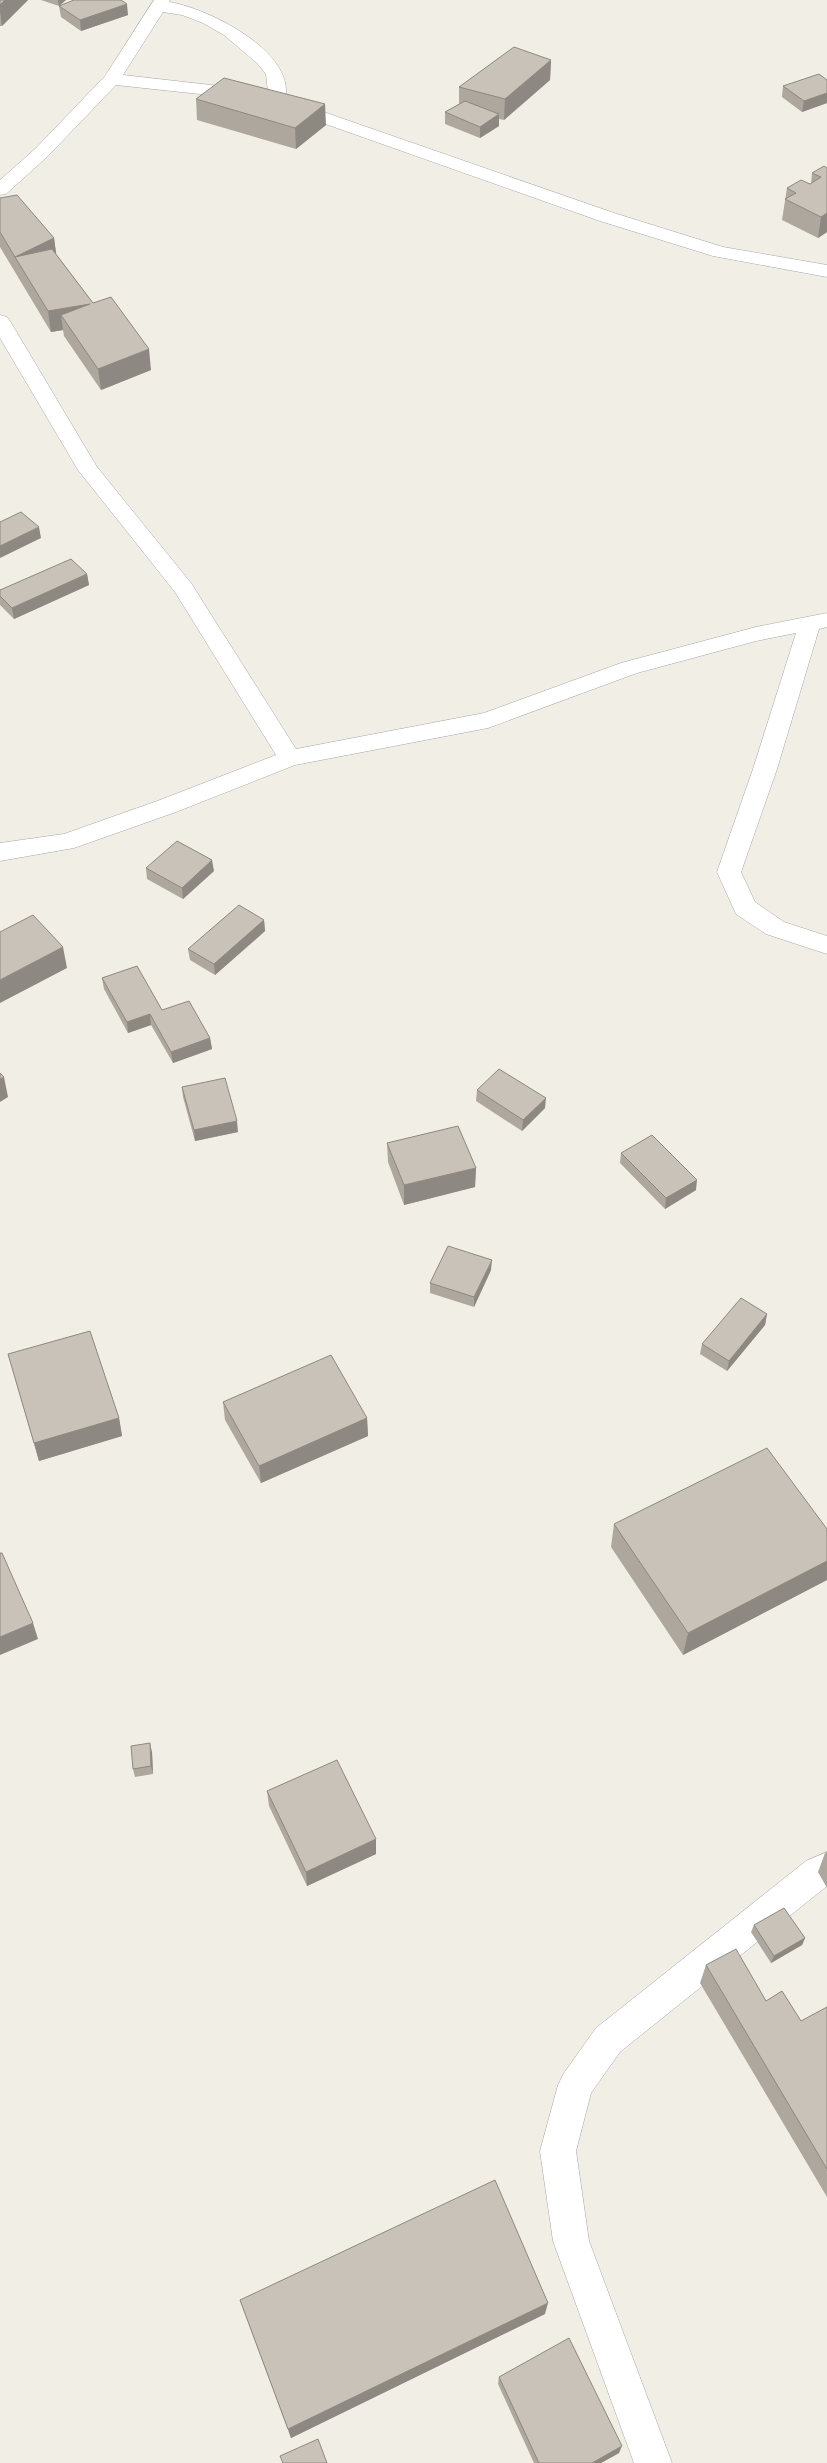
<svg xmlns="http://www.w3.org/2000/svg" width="827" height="2463" font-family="Figtree,sans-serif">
	<rect width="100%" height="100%" fill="#f1eee5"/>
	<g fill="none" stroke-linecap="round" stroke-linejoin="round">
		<g stroke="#a7a7a7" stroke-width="1">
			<g id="street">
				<path d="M154 0H170L169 2C207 8 285 47 286 90 286 96 287 100 284 105H272L269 101 266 74 257 63 224 35 203 23 182 15 163 12 123 75 246 89 252 90 255 94 252 98 246 99 116 85 48 156 6 194 0 195V180L36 148 105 76Z"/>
				<polygon points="292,101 614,213 723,247 827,265 827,277 713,256 600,221 286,110 283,106 286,102"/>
				<polygon points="0,315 7,317 10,321 97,467 191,583 296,749 484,713 621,663 756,627 827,613 827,627 819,629 777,769 741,872 755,902 784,922 827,936 827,954 766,934 736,914 717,872 753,769 796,633 756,641 637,673 488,728 295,765 176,812 74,848 0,861 0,843 64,834 160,800 276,755 175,592 78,470 0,338"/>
				<polygon points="827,1852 827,1886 620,2052 591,2093 576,2151 589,2241 672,2463 634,2463 553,2241 540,2151 558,2085 564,2073 596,2028 806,1861"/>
			</g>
		</g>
		<use href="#street" fill="#fff" fill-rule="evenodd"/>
	</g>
	<g fill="#ada79e">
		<polygon points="0,0 28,0 2,26 0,26"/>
		<polygon points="41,0 66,0 59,6"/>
		<polygon points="59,6 128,15 81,31 61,17"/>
		<polygon points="551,60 550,80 504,120 499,119 499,126 480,138 445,124 445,112 459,104 459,87"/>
		<polygon points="827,80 827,103 802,112 782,97 783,86"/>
		<polygon points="196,99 326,125 296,149 197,120"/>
		<polygon points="827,168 827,232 818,238 782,220 787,188 810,184 811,184 812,173"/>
		<polygon points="0,198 54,238 56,254 93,303 151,370 101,390 64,336 63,330 51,332 0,247"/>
		<polygon points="87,574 89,585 14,619 0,605 0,590"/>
		<polygon points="146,868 214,871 183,899 147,879"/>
		<polygon points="264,920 265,931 215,975 190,960 188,949"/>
		<polygon points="102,978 162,1010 210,1038 212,1049 173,1063 151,1025 128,1033 104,989"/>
		<polygon points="182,1087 238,1132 195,1141 183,1097"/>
		<polygon points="477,1090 545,1108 522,1131 476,1101"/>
		<polygon points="387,1143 476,1168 475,1187 404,1205 388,1162"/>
		<polygon points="621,1153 696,1190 665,1209 620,1163"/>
		<polygon points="491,1270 474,1307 430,1293 430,1283"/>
		<polygon points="767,1314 765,1325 727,1371 700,1354 702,1344"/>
		<polygon points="8,1354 119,1418 122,1436 39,1461"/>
		<polygon points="223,1402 367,1418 368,1436 261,1483 225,1420"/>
		<polygon points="614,1524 827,1529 827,1580 683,1655 611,1547"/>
		<polygon points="152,1752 153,1774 135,1777 133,1769"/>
		<polygon points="267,1791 376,1854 307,1886 269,1806"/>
		<polygon points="827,1852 827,1888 818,1872 825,1853"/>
		<polygon points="754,1925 805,1938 802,1945 771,1963 751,1932"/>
		<polygon points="706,1965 801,2021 827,2007 827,2197 700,1983"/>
		<polygon points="240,2300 545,2314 291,2438"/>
		<polygon points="499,2377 619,2453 601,2463 534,2463 498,2384"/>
	</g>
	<g fill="#8d8881">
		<polygon points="5,0 28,0 2,26 0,11 0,5"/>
		<polygon points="58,0 66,0 59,6"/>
		<polygon points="127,4 128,15 81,31 80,20"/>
		<polygon points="551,60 550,80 504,120 505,99"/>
		<polygon points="827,93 827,103 802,112 804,101"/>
		<polygon points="325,104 326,125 296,149 295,128"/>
		<polygon points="499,114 499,126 480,138 480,127"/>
		<polygon points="827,213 827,232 818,238 821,217"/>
		<polygon points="54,238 57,259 15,257"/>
		<polygon points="90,304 61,315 63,330 51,332 48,311"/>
		<polygon points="149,349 151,370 101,390 98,369"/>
		<polygon points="39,527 41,538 0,558 0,546"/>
		<polygon points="87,574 89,585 14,619 12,608"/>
		<polygon points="212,860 214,871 183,899 182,888"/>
		<polygon points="264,920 265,931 215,975 214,964"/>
		<polygon points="63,947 67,968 0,1003 0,980"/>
		<polygon points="150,1014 151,1025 128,1033 127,1022"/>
		<polygon points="210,1038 212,1049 173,1063 171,1052"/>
		<polygon points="4,1077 8,1097 0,1102 0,1079"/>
		<polygon points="546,1098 545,1108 522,1131 523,1120"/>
		<polygon points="237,1121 238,1132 195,1141 194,1130"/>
		<polygon points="476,1168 475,1187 404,1205 404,1185"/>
		<polygon points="697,1180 696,1190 665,1209 666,1198"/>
		<polygon points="492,1260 491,1270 474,1307 474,1297"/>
		<polygon points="767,1314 765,1325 727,1371 729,1361"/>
		<polygon points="119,1418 122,1436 39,1461 34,1443"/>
		<polygon points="367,1418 368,1436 261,1483 259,1466"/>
		<polygon points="827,1561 827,1580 683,1655 688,1633"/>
		<polygon points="33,1623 38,1639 0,1655 0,1637"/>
		<polygon points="150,1743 152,1752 153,1774 151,1766"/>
		<polygon points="376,1839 376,1854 307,1886 306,1872"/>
		<polygon points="805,1938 802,1945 771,1963 774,1956"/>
		<polygon points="548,2303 545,2314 291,2438 288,2429"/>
		<polygon points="622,2446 619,2453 601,2463 592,2463"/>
	</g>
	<g fill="#c9c2b8" stroke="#8d8881">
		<polygon points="0,0 5,0 0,5"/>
		<polygon points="74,0 121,0 127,4 80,20 59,6"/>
		<polygon points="514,47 551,60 505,99 459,87"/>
		<polygon points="819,74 827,80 827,93 804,101 783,86"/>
		<polygon points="224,78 325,104 295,128 196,99"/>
		<polygon points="465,101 499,114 480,127 445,112"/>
		<polygon points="824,166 827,168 827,213 821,217 785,199 796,193 787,188 801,180 810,184 821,177 812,173"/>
		<polygon points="17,195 54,238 15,257 0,232 0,198"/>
		<polygon points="52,249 93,303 111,297 149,349 98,369 61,315 90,304 48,311 15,257"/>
		<polygon points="21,512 39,527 0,546 0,522"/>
		<polygon points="71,559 87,574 12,608 0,596 0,590"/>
		<polygon points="177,841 212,860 182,888 146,868"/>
		<polygon points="239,905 264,920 214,964 188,949"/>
		<polygon points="33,915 63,947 0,980 0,932"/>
		<polygon points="137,966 162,1010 189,1001 210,1038 171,1052 150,1014 127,1022 102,978"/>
		<polygon points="499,1069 546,1098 523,1120 477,1090"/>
		<polygon points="0,1073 4,1077 0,1079"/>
		<polygon points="225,1078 237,1121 194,1130 182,1087"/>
		<polygon points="458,1126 476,1168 404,1185 387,1143"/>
		<polygon points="652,1135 697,1180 666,1198 621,1153"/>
		<polygon points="448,1246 492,1260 474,1297 430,1283"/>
		<polygon points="741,1298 767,1314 729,1361 702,1344"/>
		<polygon points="90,1331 119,1418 34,1443 8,1354"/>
		<polygon points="331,1355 367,1418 259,1466 223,1402"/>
		<polygon points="767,1448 827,1529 827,1561 688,1633 614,1524"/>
		<polygon points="0,1553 2,1553 33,1623 0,1637"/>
		<polygon points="150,1743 151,1766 133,1769 131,1746"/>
		<polygon points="337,1760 376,1839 306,1872 267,1791"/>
		<polygon points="784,1908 805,1938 774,1956 754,1925"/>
		<polygon points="736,1949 766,2001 782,1991 801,2021 827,2007 827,2169 706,1965"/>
		<polygon points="495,2180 548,2303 288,2429 240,2300"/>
		<polygon points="569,2338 622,2446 592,2463 539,2463 499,2377"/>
		<polygon points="318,2439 327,2463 283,2463 280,2456"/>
	</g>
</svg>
